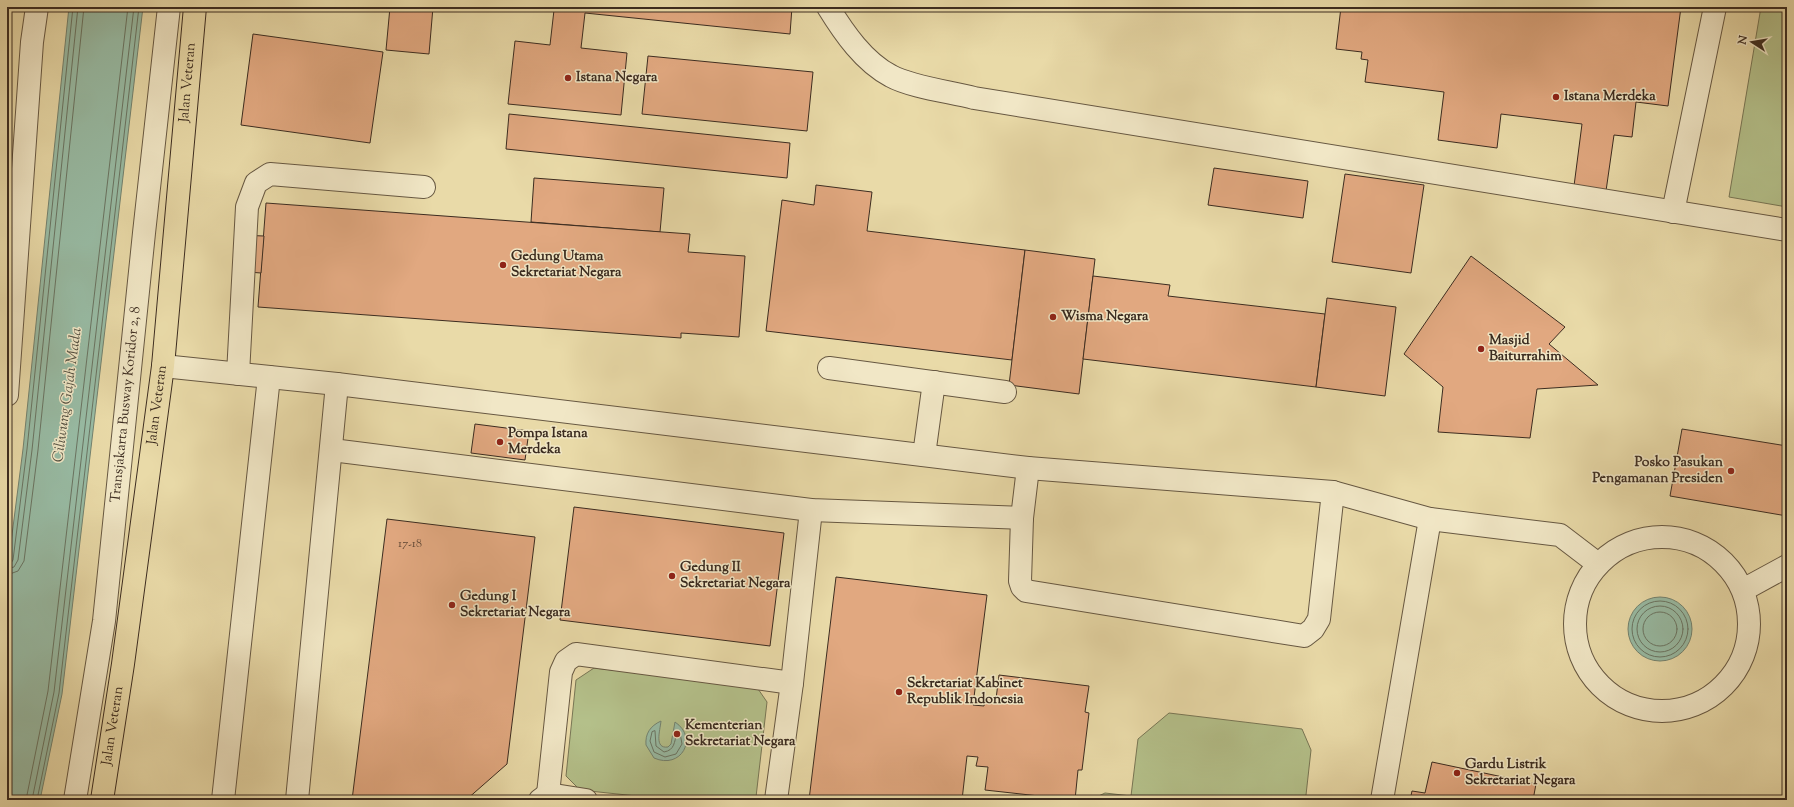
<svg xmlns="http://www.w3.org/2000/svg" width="1794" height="807" font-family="'Sorts Mill Goudy',serif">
	<rect width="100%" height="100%" fill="#e9daa8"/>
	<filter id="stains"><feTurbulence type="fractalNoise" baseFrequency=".005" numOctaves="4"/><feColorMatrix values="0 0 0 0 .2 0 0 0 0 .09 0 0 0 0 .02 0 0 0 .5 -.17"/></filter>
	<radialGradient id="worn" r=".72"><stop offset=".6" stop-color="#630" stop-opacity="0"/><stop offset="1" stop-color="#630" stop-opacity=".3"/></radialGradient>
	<g fill="#b4c08a" stroke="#787655">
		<polygon points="1761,7 1787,7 1787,207 1729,197"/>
		<polygon points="594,668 756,686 767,702 756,797 752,800 674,800 580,790 566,776 576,680"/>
		<polygon points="1169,713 1302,729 1311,750 1306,795 1299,800 1090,800 1105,793 1131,796 1138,739"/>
	</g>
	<g fill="#98bba4" stroke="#73826f">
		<polygon points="69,7 143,7 62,694 40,800 7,800 7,574 23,449"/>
		<circle cx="1660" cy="629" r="32"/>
		<path d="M661 721C660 731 654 749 668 747L671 744 675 722C699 738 681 770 654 758L646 745C645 734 650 726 661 721Z"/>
	</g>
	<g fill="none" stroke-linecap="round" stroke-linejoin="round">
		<g stroke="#6a7462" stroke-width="1">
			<polyline points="7,564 11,563 13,560 27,449 73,7"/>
			<polyline points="7,569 14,567 18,560 32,450 78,7"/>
			<polyline points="7,575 18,571 24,561 38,450 84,7"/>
			<circle cx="1660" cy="629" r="28"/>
			<circle cx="1660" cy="629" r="23"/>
			<circle cx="1660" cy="629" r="17"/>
			<path d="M655 731 656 746 664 752C675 750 674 742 677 733H680L682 744 676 754 665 757 654 752 650 741 652 732Z"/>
			<polyline points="26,800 48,691 128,7"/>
			<polyline points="32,800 54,692 134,7"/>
			<polyline points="37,800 59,693 139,7"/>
		</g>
	</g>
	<g fill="#e1a880" stroke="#3c2c20">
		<polygon points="390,7 433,7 429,54 386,50"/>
		<polygon points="522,7 792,7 790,34 585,13 581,48 627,53 621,115 508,104 515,41 550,45 554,10"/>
		<polygon points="1341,7 1681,7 1668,106 1636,102 1632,137 1614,135 1606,191 1574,186 1582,124 1501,114 1497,148 1438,140 1444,92 1365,82 1368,60 1361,59 1362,52 1336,49"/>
		<polygon points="253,34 383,52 370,143 241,125"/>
		<polygon points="648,56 813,72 807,131 642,114"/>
		<polygon points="509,114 790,143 787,178 506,149"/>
		<polygon points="1214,168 1308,181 1303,218 1208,205"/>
		<polygon points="1345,174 1424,185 1411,273 1332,262"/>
		<polygon points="534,178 664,188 660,232 531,222"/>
		<polygon points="816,185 872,192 867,231 1025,250 1012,360 766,331 782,200 814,205"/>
		<polygon points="266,203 690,234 688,252 745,256 739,337 681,333 681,338 258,307"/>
		<polygon points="238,235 264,236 261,273 235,271"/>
		<polygon points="1025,250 1095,259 1079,394 1009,385"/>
		<polygon points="1471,256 1565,327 1549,344 1598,385 1537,389 1530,438 1438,432 1443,387 1404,354"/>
		<polygon points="1093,276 1170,285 1168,296 1325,314 1316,387 1083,359"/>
		<polygon points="1327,298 1396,307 1385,396 1316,387"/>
		<polygon points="475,424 529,431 525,460 471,453"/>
		<polygon points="1682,429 1787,446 1787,516 1670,496"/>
		<polygon points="574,507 784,533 770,646 560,620"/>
		<polygon points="387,519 535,537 507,764 466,800 352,800"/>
		<polygon points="836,577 987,595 973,705 984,706 985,697 996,699 999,675 1089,686 1085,712 1089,713 1082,770 1078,770 1075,800 985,790 988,767 976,766 978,757 967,756 962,800 809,800"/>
		<polygon points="1432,762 1536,784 1533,800 1410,800 1412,791 1425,793"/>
	</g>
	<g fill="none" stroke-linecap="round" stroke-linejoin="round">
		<g stroke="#675842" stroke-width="24">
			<g id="minor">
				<path d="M828 7C844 33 864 62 891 76 911 87 951 92 974 98L1787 230"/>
				<polyline points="1673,212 1715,7"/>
				<polyline points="163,366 337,384 1028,468 1333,492 1430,519 1560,535 1598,564"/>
				<polyline points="829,368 1005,392"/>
				<polyline points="238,374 247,207 256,183 270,174 424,187"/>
				<polyline points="7,395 32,42 37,7"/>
				<polyline points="332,450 811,510 1022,518"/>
				<polyline points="924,455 934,382"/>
				<polyline points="1028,468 1022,518 1020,581 1022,587 1026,591 1304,636 1313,629 1319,619 1333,492"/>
				<circle cx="1662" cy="624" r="87"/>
				<polyline points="1743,590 1787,566"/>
				<polyline points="548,794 561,672 566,661 576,654 792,683"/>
				<path id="s1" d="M75 800 104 621 144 233 169 7"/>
				<polyline points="223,800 269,377"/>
				<polyline points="297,800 337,384"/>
				<polyline points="540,800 548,794 586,800"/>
				<polyline points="776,800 792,683 811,510"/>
				<polyline points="1382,800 1430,519"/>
			</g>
		</g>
		<g stroke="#3c2c20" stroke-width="24">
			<g id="major">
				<path id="s2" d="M102 800 123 664 163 366 195 7"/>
			</g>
		</g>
		<use href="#minor" stroke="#f1e7c6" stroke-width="22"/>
		<use href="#major" stroke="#e9daa8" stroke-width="22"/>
	</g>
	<g fill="#8f2418" stroke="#f1e7c6" stroke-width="1.5">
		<circle cx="568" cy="78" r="4"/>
		<circle cx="1556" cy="97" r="4"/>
		<circle cx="503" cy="265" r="4"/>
		<circle cx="1053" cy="317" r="4"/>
		<circle cx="1481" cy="349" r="4"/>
		<circle cx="500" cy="442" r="4"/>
		<circle cx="1731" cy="471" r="4"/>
		<circle cx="672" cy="576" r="4"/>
		<circle cx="452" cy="605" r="4"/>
		<circle cx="899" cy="692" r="4"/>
		<circle cx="677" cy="734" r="4"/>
		<circle cx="1457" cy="773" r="4"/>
	</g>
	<g text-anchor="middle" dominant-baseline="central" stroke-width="3" stroke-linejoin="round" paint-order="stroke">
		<g font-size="12" fill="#654b38">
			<text x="410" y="544">17-18</text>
		</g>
		<g font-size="14" font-weight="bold" fill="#3c2c20" stroke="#f1e7c6" text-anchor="start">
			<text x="576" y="78">Istana Negara</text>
			<text x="1564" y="97">Istana Merdeka</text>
			<text x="511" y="257">Gedung Utama<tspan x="511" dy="16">Sekretariat Negara</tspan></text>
			<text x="1061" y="317">Wisma Negara</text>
			<text x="1489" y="341">Masjid<tspan x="1489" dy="16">Baiturrahim</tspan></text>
			<text x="508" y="434">Pompa Istana<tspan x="508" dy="16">Merdeka</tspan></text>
			<text x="1723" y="463" text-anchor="end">Posko Pasukan<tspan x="1723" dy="16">Pengamanan Presiden</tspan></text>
			<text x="680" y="568">Gedung II<tspan x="680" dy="16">Sekretariat Negara</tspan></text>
			<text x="460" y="597">Gedung I<tspan x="460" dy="16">Sekretariat Negara</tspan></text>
			<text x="907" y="684">Sekretariat Kabinet<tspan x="907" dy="16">Republik Indonesia</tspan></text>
			<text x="685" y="726">Kementerian<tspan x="685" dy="16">Sekretariat Negara</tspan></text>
			<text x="1465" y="765">Gardu Listrik<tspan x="1465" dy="16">Sekretariat Negara</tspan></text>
		</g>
		<g font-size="14" fill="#3c2c20" stroke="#f1e7c6">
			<text stroke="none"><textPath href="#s2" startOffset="723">Jalan Veteran</textPath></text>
			<text stroke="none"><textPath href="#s1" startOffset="399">Transjakarta Busway Koridor 2, 8</textPath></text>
			<text stroke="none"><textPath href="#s2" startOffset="399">Jalan Veteran</textPath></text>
			<text stroke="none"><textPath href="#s2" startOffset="75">Jalan Veteran</textPath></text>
		</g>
		<g font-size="15" font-style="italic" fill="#535041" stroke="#f1e7c6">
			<text transform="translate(68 395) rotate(-82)">Ciliwung Gajah Mada</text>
		</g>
	</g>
	<rect width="1794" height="807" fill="none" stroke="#e9daa8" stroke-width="24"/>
	<rect x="8" y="8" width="1778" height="791" fill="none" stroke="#3c2c20" stroke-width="2"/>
	<rect x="12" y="12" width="1770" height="783" fill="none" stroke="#3c2c20"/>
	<g transform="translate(1752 42) rotate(282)" stroke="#f1e7c6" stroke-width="3" paint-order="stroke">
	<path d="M0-3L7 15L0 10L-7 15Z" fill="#3c2c20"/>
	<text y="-6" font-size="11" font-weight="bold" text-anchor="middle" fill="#3c2c20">N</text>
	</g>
	<rect width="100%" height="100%" filter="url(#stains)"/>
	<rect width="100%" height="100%" fill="url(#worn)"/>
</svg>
